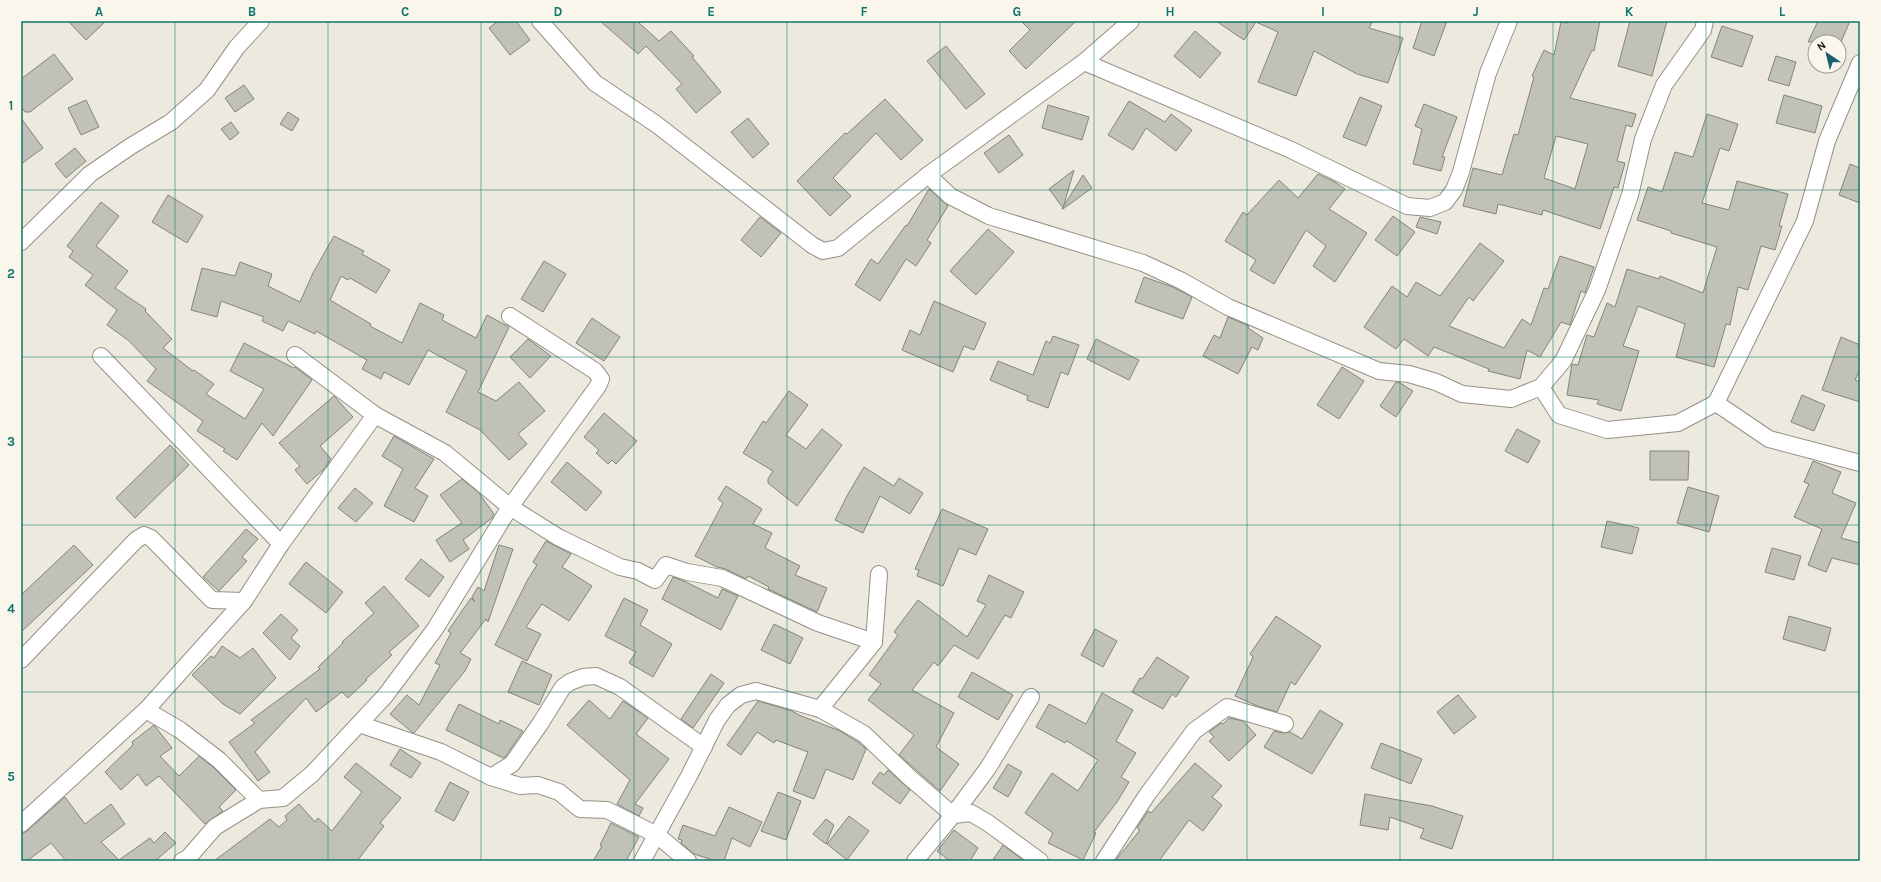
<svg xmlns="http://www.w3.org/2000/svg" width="1881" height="882" font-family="Karla,sans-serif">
	<rect width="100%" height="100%" fill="#ede9de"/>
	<g fill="#c1c2b7" stroke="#83857b" fill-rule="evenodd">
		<polygon points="68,21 106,21 86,40"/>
		<polygon points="498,21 516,21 530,40 510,55 489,28"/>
		<polygon points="600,21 637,21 659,41 671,31 694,56 692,57 721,92 696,113 676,89 682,84 646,46 638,54"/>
		<polygon points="1021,21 1076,21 1026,69 1009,51 1030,30"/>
		<polygon points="1216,21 1373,21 1369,28 1403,38 1388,83 1357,74 1314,51 1296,96 1258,82 1278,32 1256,22 1244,40"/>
		<polygon points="1422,21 1447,21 1434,56 1413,48"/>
		<path d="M1568 21H1600L1594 51 1592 50 1570 98 1636 114 1632 127 1626 125 1617 161 1625 163 1618 188 1614 187 1600 229 1543 210 1542 215 1498 204 1496 214 1463 206 1473 168 1502 175 1514 134 1518 135 1534 77 1532 76 1544 50 1554 55 1561 22 1567 23ZM1556 136 1588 144 1575 189 1544 178Z"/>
		<polygon points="1630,21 1667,21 1652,76 1618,66"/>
		<polygon points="1818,21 1850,21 1841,42 1808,42"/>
		<polygon points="1722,26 1753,36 1742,67 1711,57"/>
		<polygon points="1195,31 1221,53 1200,78 1174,56"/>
		<polygon points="946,46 985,94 966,109 927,61"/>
		<polygon points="54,54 73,79 30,112 25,112 21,107 21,79"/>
		<polygon points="1776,56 1796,62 1789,86 1768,80"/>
		<polygon points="244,85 254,99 235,112 225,98"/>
		<polygon points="1784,95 1822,106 1815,133 1776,123"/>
		<polygon points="1360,97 1382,106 1366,146 1343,137"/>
		<polygon points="885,99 923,140 901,160 876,133 833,178 851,196 830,216 797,181 845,133 847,134"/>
		<polygon points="86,100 99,127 81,135 68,108"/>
		<polygon points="1129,101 1165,122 1171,114 1192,130 1176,151 1146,128 1133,150 1108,135"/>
		<polygon points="1424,104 1457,117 1442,157 1445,157 1441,171 1413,164 1422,129 1415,126"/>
		<polygon points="1048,105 1089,117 1082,140 1042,128"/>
		<polygon points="288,112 299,119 292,131 280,124"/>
		<polygon points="1707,114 1738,124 1729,151 1720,148 1702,203 1729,210 1737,181 1788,194 1779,226 1782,226 1775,250 1761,246 1748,290 1738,287 1730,325 1726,324 1714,367 1676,357 1685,324 1638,306 1623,346 1639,351 1621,411 1597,404 1599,400 1567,395 1572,364 1578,365 1587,335 1594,337 1607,303 1615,307 1627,269 1659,279 1660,276 1703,293 1717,247 1671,233 1671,231 1637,220 1648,187 1662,192 1675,152 1693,157"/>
		<polygon points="21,118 43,148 21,164"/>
		<polygon points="748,118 769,144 753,158 731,132"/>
		<polygon points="231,122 239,133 230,140 221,129"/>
		<polygon points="1009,135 1023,155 999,173 984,153"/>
		<polygon points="75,148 86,161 66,178 55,164"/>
		<polygon points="1850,164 1860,168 1860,203 1839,195"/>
		<polygon points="1074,170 1063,208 1049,189"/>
		<polygon points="1318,174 1335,182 1345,189 1329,209 1367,233 1335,282 1313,266 1326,246 1306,230 1274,284 1250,270 1256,260 1225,241 1243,212 1247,215 1279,180 1298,198"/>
		<polygon points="1083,175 1092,188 1063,209 1062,209"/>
		<polygon points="929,189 948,206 927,240 931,243 916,266 906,259 880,301 855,285 871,259 878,264 906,225 907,226"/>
		<polygon points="168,195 203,216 187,243 152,222"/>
		<polygon points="101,202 119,216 96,246 128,271 115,288 146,309 145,311 172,339 163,348 193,371 194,370 214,384 206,394 245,419 264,389 230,371 244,343 294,368 295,367 312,380 273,436 262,423 237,460 223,451 225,449 197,431 203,421 147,381 156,369 128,340 107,325 117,310 85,285 93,275 69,257 73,251 67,246"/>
		<polygon points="1393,216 1415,232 1397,256 1375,240"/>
		<polygon points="760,217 781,233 761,257 741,240"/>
		<polygon points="1420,217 1441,222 1437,234 1416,227"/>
		<polygon points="988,229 1014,252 976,295 950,271"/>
		<polygon points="334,236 364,251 362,254 390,270 376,293 350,278 348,280 341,276 330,300 371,324 370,326 402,343 420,303 444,315 442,320 476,338 487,315 509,327 478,392 496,401 519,382 545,411 518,434 527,444 509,460 480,430 446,412 467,371 428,350 409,385 384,372 381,379 362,369 367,360 316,331 315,334 288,321 283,331 262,321 264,317 221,301 217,317 191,310 202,268 235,276 240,262 272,274 268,286 300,302 313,273"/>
		<polygon points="1480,243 1504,261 1473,301 1469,297 1449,326 1504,348 1522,319 1531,325 1544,288 1548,289 1560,256 1594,267 1585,293 1581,291 1570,325 1561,322 1540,357 1527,350 1520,379 1488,371 1489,369 1434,347 1428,356 1404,339 1396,349 1364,327 1392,286 1407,297 1416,282 1440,296"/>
		<polygon points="544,261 566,274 543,312 521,299"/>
		<polygon points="1144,277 1173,287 1192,297 1183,319 1135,302"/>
		<polygon points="934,301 986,323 974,350 964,346 953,372 902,350 910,330 920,335"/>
		<polygon points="1228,317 1249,326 1248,328 1263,338 1258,350 1252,347 1238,374 1203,356 1214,335 1220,338"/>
		<polygon points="592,318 620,337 604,361 576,343"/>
		<polygon points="1053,336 1079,345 1068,375 1061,372 1048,408 1027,400 1028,396 990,380 998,361 1033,375 1046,341 1050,343"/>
		<polygon points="1841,337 1860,345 1860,369 1855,380 1860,382 1860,402 1822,390"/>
		<polygon points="528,339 551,356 530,378 510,357"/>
		<polygon points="1096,339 1139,360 1129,380 1087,359"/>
		<polygon points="1342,367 1364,381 1339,419 1317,405"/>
		<polygon points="1396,382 1400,383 1413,391 1396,417 1380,406"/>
		<polygon points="789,391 808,405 786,435 806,449 822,429 842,445 797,506 768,483 768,479 773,471 743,453 763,421 766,423"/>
		<polygon points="1802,395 1825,405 1814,431 1791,422"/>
		<polygon points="334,396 353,417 320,446 331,459 323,470 307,484 295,470 300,466 279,443"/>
		<polygon points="604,413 637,441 616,464 612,460 608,464 596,453 599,450 584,437"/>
		<polygon points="1517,429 1540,441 1528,463 1505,451"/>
		<polygon points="394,436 434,459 415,488 428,496 414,522 384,506 403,469 382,456"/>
		<polygon points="170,445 189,465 135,518 116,498"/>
		<polygon points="1650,451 1689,451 1688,480 1650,480"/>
		<polygon points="1813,461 1841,472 1832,493 1856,503 1841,538 1860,543 1860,565 1832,558 1826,572 1808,565 1822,529 1794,517 1809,484 1804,482"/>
		<polygon points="567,462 602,492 586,511 551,482"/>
		<polygon points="864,467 894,486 899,478 923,493 910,514 880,496 863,533 835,520 848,494"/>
		<polygon points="462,479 478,492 494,514 492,518 463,540 469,549 450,562 436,540 462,523 440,495"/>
		<polygon points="726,486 762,509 753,524 772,533 765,548 800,566 795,575 827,588 817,612 768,589 769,587 748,576 746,579 726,569 717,567 695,556 723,503 718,499"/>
		<polygon points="1688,487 1719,496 1709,532 1677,523"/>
		<polygon points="355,488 373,503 356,522 338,508"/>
		<polygon points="942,509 988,529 976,555 959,548 943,586 917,576 919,570 915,569"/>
		<polygon points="1607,521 1639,528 1632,554 1601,547"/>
		<polygon points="246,529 258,539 242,557 247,561 219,591 203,577"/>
		<polygon points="546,541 571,554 562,567 592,586 569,621 542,604 526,627 541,634 527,661 495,645 528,579 537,565 533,562"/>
		<polygon points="74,545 93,565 21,632 21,595"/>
		<polygon points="499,545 513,549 488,622 486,619 460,653 471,659 465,671 414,733 412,732 390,714 407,695 419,705 440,665 435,663 451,633 448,631 471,598 475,602 472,597 478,587 484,591"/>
		<polygon points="1772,548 1801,556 1794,580 1765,572"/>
		<polygon points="421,559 444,577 429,597 405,579"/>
		<polygon points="306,562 343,592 326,613 289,584"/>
		<polygon points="989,575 1024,592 1011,618 1005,615 978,659 954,645 938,666 934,662 912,690 954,713 936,747 959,764 940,791 899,755 914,735 868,700 881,684 869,675 898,635 894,632 918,600 967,637 986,605 977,601"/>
		<polygon points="673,577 686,582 718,598 722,589 738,596 721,630 662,599"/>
		<polygon points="384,586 419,626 389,652 392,655 366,679 367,680 348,698 342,692 316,712 306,698 255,752 270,772 258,781 229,742 255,723 251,720 320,669 318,667 343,643 342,642 374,613 365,603"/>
		<polygon points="624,598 648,610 640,625 672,644 653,677 629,663 636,652 605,636"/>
		<polygon points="281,614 298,630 291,638 300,646 290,660 263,633"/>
		<polygon points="1276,616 1321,646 1295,685 1291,682 1277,712 1257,706 1235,696 1253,657 1250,654"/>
		<polygon points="1789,616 1831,628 1825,651 1783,639"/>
		<polygon points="774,624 803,638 790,664 761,650"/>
		<polygon points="1095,629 1117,641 1103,667 1081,655"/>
		<polygon points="222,646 240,658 253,648 276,678 240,714 223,704 192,675 211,656 214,658"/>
		<polygon points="1157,657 1189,677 1176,697 1172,694 1163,709 1132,692 1140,678 1142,679"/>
		<polygon points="522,661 552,675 539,705 508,692"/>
		<polygon points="972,672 1013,695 998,720 958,697"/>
		<polygon points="711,674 724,683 693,728 681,719"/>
		<polygon points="1102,693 1133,710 1116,741 1136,753 1121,777 1129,782 1117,802 1094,832 1096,833 1083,860 1048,843 1053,833 1025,813 1052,773 1078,791 1098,760 1067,741 1065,743 1036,727 1049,704 1086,724"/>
		<polygon points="1458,695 1476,717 1454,734 1437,712"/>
		<polygon points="589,700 610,719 623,701 648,718 636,734 669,759 635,804 643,808 639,816 617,804 630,780 567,725"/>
		<polygon points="758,701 792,711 799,715 840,731 858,742 866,749 853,780 826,769 814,799 793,791 808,752 776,740 774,743 757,732 741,755 727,745"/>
		<polygon points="459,704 499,724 500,720 523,731 505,757 503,758 446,730"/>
		<polygon points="1320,710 1343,724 1312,774 1264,747 1274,731 1283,733 1290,732 1302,739"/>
		<polygon points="1229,718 1243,721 1256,735 1229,761 1209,741 1214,737 1209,732 1221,723 1223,724"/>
		<polygon points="154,725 172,748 160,756 179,776 199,756 213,767 236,790 219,807 223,811 205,824 159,776 146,786 138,774 121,790 105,772 133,745 132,742"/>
		<polygon points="1381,743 1422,759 1411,784 1371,768"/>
		<polygon points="400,749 421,763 411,778 390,765"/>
		<polygon points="356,763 401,798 380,823 384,826 357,861 214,861 270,819 279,827 287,820 285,816 299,804 315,822 318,818 332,831 362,792 344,777"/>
		<polygon points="1195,763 1222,786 1212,797 1222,805 1203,831 1189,820 1159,861 1115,861 1140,830 1137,828 1148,811 1151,813"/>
		<polygon points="1008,764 1022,772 1008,797 993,788"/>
		<polygon points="888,770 910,790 900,804 872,783 880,772 884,775"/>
		<polygon points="450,782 469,792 454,821 435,811"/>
		<polygon points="778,792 801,801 786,840 761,831"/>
		<polygon points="1365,794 1432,806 1463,816 1452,849 1420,838 1424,829 1390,817 1388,830 1360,825"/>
		<polygon points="65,797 85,824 111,804 125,824 101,842 119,860 150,838 154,843 165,832 176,843 155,861 66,861 51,843 27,861 21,861 21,834 27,831"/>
		<polygon points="729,807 762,822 750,847 732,838 724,861 716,861 694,854 681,843 682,840 678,839 683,825 715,836"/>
		<polygon points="849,816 869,831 847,860 827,844"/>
		<polygon points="826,819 834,825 826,844 813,834"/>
		<polygon points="611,823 639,837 626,861 593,861 602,846 600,845"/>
		<polygon points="954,830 978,848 970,861 950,861 937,851"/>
		<polygon points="1003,845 1024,861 992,861"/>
	</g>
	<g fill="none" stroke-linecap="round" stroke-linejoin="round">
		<g stroke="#959187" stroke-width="18">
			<g id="street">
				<polyline points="540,21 595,83 656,124 812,245 823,251 838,248 928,175 1084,62 1131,21"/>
				<polyline points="1084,62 1289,149 1407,206 1430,208 1445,202 1454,190 1461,172 1488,73 1509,21"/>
				<polyline points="928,175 950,196 989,216 1143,263 1182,281 1228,307 1379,371 1409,374 1436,382 1462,394 1511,399 1541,387 1563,361 1597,290 1630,195 1643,139 1664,85 1703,30 1705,21"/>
				<polyline points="21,242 90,174 131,146 171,122 207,90 237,47 261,21"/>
				<polyline points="295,355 375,415"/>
				<polyline points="101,356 281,544"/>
				<polyline points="1541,387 1559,415 1607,430 1678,423 1716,403 1805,221 1827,141 1860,63"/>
				<polyline points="1716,403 1769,439 1860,463"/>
				<polyline points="21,660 136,540 144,535 151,538 212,600 244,601"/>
				<polyline points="820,709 874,642 879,574"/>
				<polyline points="146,710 180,730 219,760 259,800"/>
				<polyline points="359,724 441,752 491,777 520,786 538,785 559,792 580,809 607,810 657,835 688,861"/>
				<polyline points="491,777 512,764 540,724 563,687 570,682 583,677 596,676 620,687 704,747"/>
				<polyline points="21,824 146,710 244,601 281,544 375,415 445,453 510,507 558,537 620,567 638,571 655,580 666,565 687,572 722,578 818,623 874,642"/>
				<polyline points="182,861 188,858 215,827 259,800 283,798 312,774 385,696 435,629 510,507 598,386 601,379 595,371 510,316"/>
				<polyline points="642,861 689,776 717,720 728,705 741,695 756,691 820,709 864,734 909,777 953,815 971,813 988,823 1040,861"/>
				<polyline points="915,861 953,815 988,768 1031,697"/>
				<polyline points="1104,861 1147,795 1194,731 1227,707 1285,724"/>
			</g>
		</g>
		<use href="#street" stroke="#fff" stroke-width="16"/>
	</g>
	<path fill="none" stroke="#0f766e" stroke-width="1" stroke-opacity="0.55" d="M175 21V861M328 21V861M481 21V861M634 21V861M787 21V861M940 21V861M1094 21V861M1247 21V861M1400 21V861M1553 21V861M1706 21V861M21 190H1860M21 357H1860M21 525H1860M21 692H1860"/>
	<rect width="1881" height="882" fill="none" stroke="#fbf6ec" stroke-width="44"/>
	<g transform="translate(1827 54) rotate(325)"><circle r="19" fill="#fbf6ec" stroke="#9e9a93"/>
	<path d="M0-3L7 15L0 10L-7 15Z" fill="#17606f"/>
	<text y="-6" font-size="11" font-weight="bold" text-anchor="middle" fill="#13110e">N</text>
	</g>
	<rect x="22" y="22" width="1837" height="838" fill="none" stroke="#0f766e" stroke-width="1.5"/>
	<g font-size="13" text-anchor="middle" font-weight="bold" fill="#0f766e">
		<text x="99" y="16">A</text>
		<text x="252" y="16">B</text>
		<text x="405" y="16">C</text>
		<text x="558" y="16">D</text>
		<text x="711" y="16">E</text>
		<text x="864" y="16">F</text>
		<text x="1017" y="16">G</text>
		<text x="1170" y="16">H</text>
		<text x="1323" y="16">I</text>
		<text x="1476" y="16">J</text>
		<text x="1629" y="16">K</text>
		<text x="1782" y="16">L</text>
		<text x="11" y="110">1</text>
		<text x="11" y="278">2</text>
		<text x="11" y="446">3</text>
		<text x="11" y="613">4</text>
		<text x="11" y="781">5</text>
	</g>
</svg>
